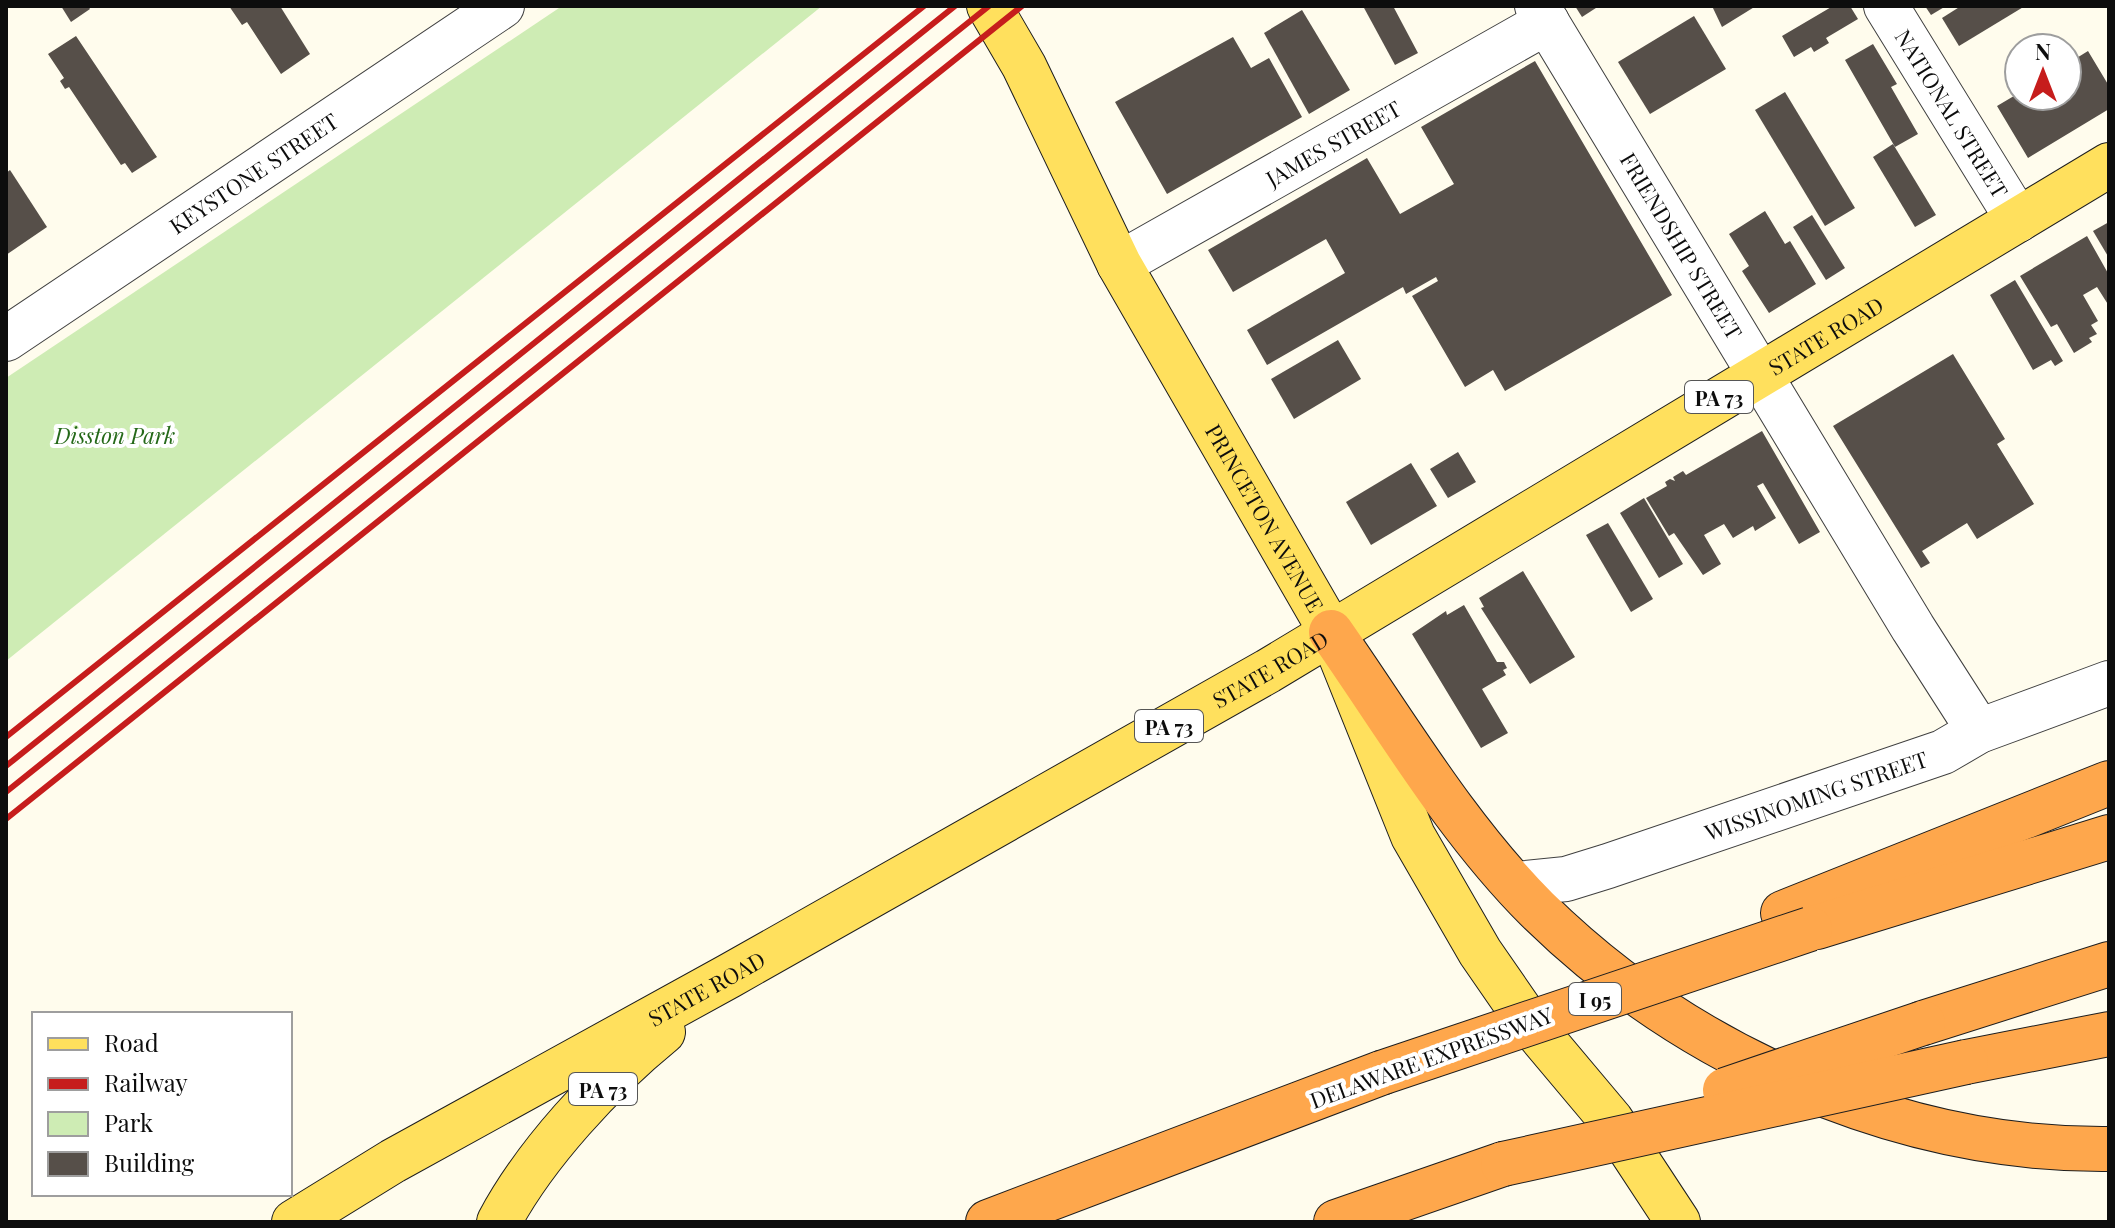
<svg xmlns="http://www.w3.org/2000/svg" width="2115" height="1228" font-family="'Playfair Display',serif">
	<rect width="100%" height="100%" fill="#fffced"/>
	<polygon fill="#ceecb4" points="562,6 822,6 6,661 6,378"/>
	<g fill="#564f49">
		<polygon points="61,6 88,6 90,9 71,22"/>
		<polygon points="229,6 280,6 310,54 281,74 247,22 242,25"/>
		<polygon points="1363,6 1393,6 1418,53 1395,65"/>
		<polygon points="1575,6 1599,6 1582,17"/>
		<polygon points="1712,6 1756,6 1722,27"/>
		<polygon points="1833,6 1850,6 1858,19 1826,38 1829,43 1814,52 1811,47 1794,57 1782,36"/>
		<polygon points="1925,6 1946,6 1931,15"/>
		<polygon points="1961,6 2025,6 1959,46 1942,18"/>
		<polygon points="1302,10 1350,90 1309,114 1264,33"/>
		<polygon points="1694,16 1726,69 1650,114 1618,62"/>
		<polygon points="76,36 157,157 132,173 125,163 121,165 69,87 65,89 60,81 64,78 48,54"/>
		<polygon points="1233,37 1251,68 1269,58 1302,117 1167,194 1115,102"/>
		<polygon points="1873,44 1897,84 1891,87 1918,134 1895,147 1845,60"/>
		<polygon points="2088,51 2109,86 2109,109 2028,158 1997,106 2019,93 2019,96 2067,96 2067,64"/>
		<polygon points="1535,61 1672,295 1505,391 1493,370 1465,387 1412,296 1438,281 1436,277 1406,294 1403,287 1267,365 1247,330 1345,273 1326,239 1233,292 1208,250 1367,158 1400,214 1454,184 1421,127"/>
		<polygon points="1785,92 1855,208 1825,226 1755,110"/>
		<polygon points="1893,144 1936,215 1915,227 1873,157"/>
		<polygon points="10,170 47,227 6,255 6,173"/>
		<polygon points="1765,211 1785,244 1790,241 1816,284 1769,313 1742,271 1749,266 1729,234"/>
		<polygon points="1812,215 1845,268 1826,280 1793,227"/>
		<polygon points="2109,222 2109,258 2093,231"/>
		<polygon points="2087,236 2109,275 2109,306 2097,287 2083,295 2098,321 2091,325 2097,334 2089,338 2092,342 2074,353 2057,324 2051,327 2020,276"/>
		<polygon points="2015,280 2063,361 2055,366 2051,360 2033,370 1990,295"/>
		<polygon points="1338,340 1361,379 1294,419 1271,379"/>
		<polygon points="1953,354 2005,439 1997,444 2034,504 1977,539 1967,523 1922,551 1930,563 1921,568 1833,426"/>
		<polygon points="1762,431 1820,532 1799,544 1763,483 1757,486 1776,518 1755,531 1753,526 1733,538 1724,524 1704,535 1721,564 1703,575 1674,533 1669,536 1646,498 1667,486 1665,482 1670,479 1675,481 1673,477 1683,471 1686,475"/>
		<polygon points="1458,452 1476,482 1448,498 1430,469"/>
		<polygon points="1411,463 1437,506 1371,545 1346,502"/>
		<polygon points="1644,498 1683,564 1659,578 1620,513"/>
		<polygon points="1608,523 1653,599 1631,612 1586,535"/>
		<polygon points="1523,571 1575,657 1530,684 1481,608 1484,607 1479,598"/>
		<polygon points="1464,605 1497,662 1504,662 1507,668 1503,670 1506,675 1482,689 1508,733 1481,748 1412,634 1446,611 1447,615"/>
	</g>
	<g fill="none" stroke-linecap="round" stroke-linejoin="round">
		<g stroke="#404040" stroke-width="46">
			<g id="minor">
				<path id="s1" d="M1537 6 1913 628 1979 731"/>
				<path id="s2" d="M1886 6 2018 220"/>
				<path id="s3" d="M1119 264 1547 22"/>
				<path id="s4" d="M6 339 502 6"/>
				<path id="s5" d="M1516 884 1566 879 1608 866 1943 752 1979 731 2109 683"/>
			</g>
		</g>
		<g stroke="#1e1e1e" stroke-width="46">
			<g id="major">
				<path id="s6" d="M989 6 1024 66 1119 264 1331 632 1413 836 1480 952 1527 1020 1611 1120 1678 1222"/>
				<path id="s7" d="M294 1222 393 1161 729 976 1268 671 2109 165"/>
				<path d="M499 1222C535 1154 603 1081 663 1032"/>
			</g>
		</g>
		<g stroke="#1e1e1e" stroke-width="46">
			<g id="highway">
				<path d="M1331 632C1396 725 1456 828 1537 909 1686 1056 1898 1151 2109 1149"/>
				<polyline points="1783,913 2109,783"/>
				<polyline points="1817,927 2109,837"/>
				<polyline points="1923,1023 2109,964"/>
				<polyline points="1966,1062 2109,1034"/>
				<polyline points="988,1222 1381,1073"/>
				<polyline points="1336,1222 1503,1164"/>
			</g>
		</g>
		<use href="#minor" stroke="#fff" stroke-width="44"/>
		<use href="#major" stroke="#ffe05d" stroke-width="44"/>
		<use href="#highway" stroke="#fea74c" stroke-width="44"/>
		<g stroke="#c61d1c" stroke-width="6">
			<polyline points="6,737 924,6"/>
			<polyline points="6,766 955,6"/>
			<polyline points="6,792 989,6"/>
			<polyline points="6,819 1022,6"/>
		</g>
		<g stroke="#1e1e1e" stroke-width="46" stroke-linecap="butt">
			<g id="highway-bridge">
				<polyline points="1381,1073 1810,929"/>
				<polyline points="1725,1090 1923,1023"/>
				<polyline points="1503,1164 1966,1062"/>
			</g>
		</g>
		<use href="#highway-bridge" stroke="#fea74c" stroke-width="44"/>
	</g>
	<g text-anchor="middle" dominant-baseline="central" stroke-width="8" stroke-linejoin="round" paint-order="stroke">
		<g fill="#fff" stroke="#565656" stroke-width="2">
			<rect x="1685" y="381" width="68" height="32" rx="6"/>
			<rect x="1135" y="710" width="68" height="32" rx="6"/>
			<rect x="1569" y="983" width="52" height="32" rx="6"/>
			<rect x="569" y="1073" width="68" height="32" rx="6"/>
		</g>
		<g font-size="20" font-weight="bold" fill="#0d0d0d">
			<text x="1719" y="397">PA 73</text>
			<text x="1169" y="726">PA 73</text>
			<text x="1595" y="999">I 95</text>
			<text x="603" y="1089">PA 73</text>
		</g>
		<g font-size="22" fill="#0d0d0d" stroke="#fff">
			<text stroke="none"><textPath href="#s2" startOffset="126">NATIONAL STREET</textPath></text>
			<text stroke="none"><textPath href="#s3" startOffset="246">JAMES STREET</textPath></text>
			<text stroke="none"><textPath href="#s4" startOffset="298">KEYSTONE STREET</textPath></text>
			<text stroke="none"><textPath href="#s1" startOffset="280">FRIENDSHIP STREET</textPath></text>
			<text stroke="none"><textPath href="#s7" startOffset="1770">STATE ROAD</textPath></text>
			<text stroke="none"><textPath href="#s6" startOffset="582">PRINCETON AVENUE</textPath></text>
			<text stroke="none"><textPath href="#s7" startOffset="1122">STATE ROAD</textPath></text>
			<text stroke="none"><textPath href="#s5" startOffset="314">WISSINOMING STREET</textPath></text>
			<text stroke="none"><textPath href="#s7" startOffset="474">STATE ROAD</textPath></text>
			<text transform="translate(1431 1057) rotate(-20)">DELAWARE EXPRESSWAY</text>
		</g>
		<g font-size="22" font-style="italic" fill="#256919" stroke="#fff">
			<text x="115" y="435">Disston Park</text>
		</g>
	</g>
	<rect width="2115" height="1228" fill="none" stroke="#0d0d0d" stroke-width="16"/>
	<rect x="32" y="1012" width="260" height="184" fill="#ffffff" stroke="#9e9e9e" stroke-width="2"/>
	<rect x="48" y="1038" width="40" height="12" fill="#ffe05d" stroke="#9e9e9e" stroke-width="2"/>
	<text x="104" y="1052" font-size="24" fill="#0d0d0d">Road</text>
	<rect x="48" y="1078" width="40" height="12" fill="#c61d1c" stroke="#9e9e9e" stroke-width="2"/>
	<text x="104" y="1092" font-size="24" fill="#0d0d0d">Railway</text>
	<rect x="48" y="1112" width="40" height="24" fill="#ceecb4" stroke="#9e9e9e" stroke-width="2"/>
	<text x="104" y="1132" font-size="24" fill="#0d0d0d">Park</text>
	<rect x="48" y="1152" width="40" height="24" fill="#564f49" stroke="#9e9e9e" stroke-width="2"/>
	<text x="104" y="1172" font-size="24" fill="#0d0d0d">Building</text>
	<g transform="translate(2043 72)"><circle r="38" fill="#ffffff" stroke="#9e9e9e" stroke-width="2"/>
	<path d="M0-6L14 30L0 20L-14 30Z" fill="#c61d1c"/>
	<text y="-12" font-size="22" font-weight="bold" text-anchor="middle" fill="#0d0d0d">N</text>
	</g>
</svg>
